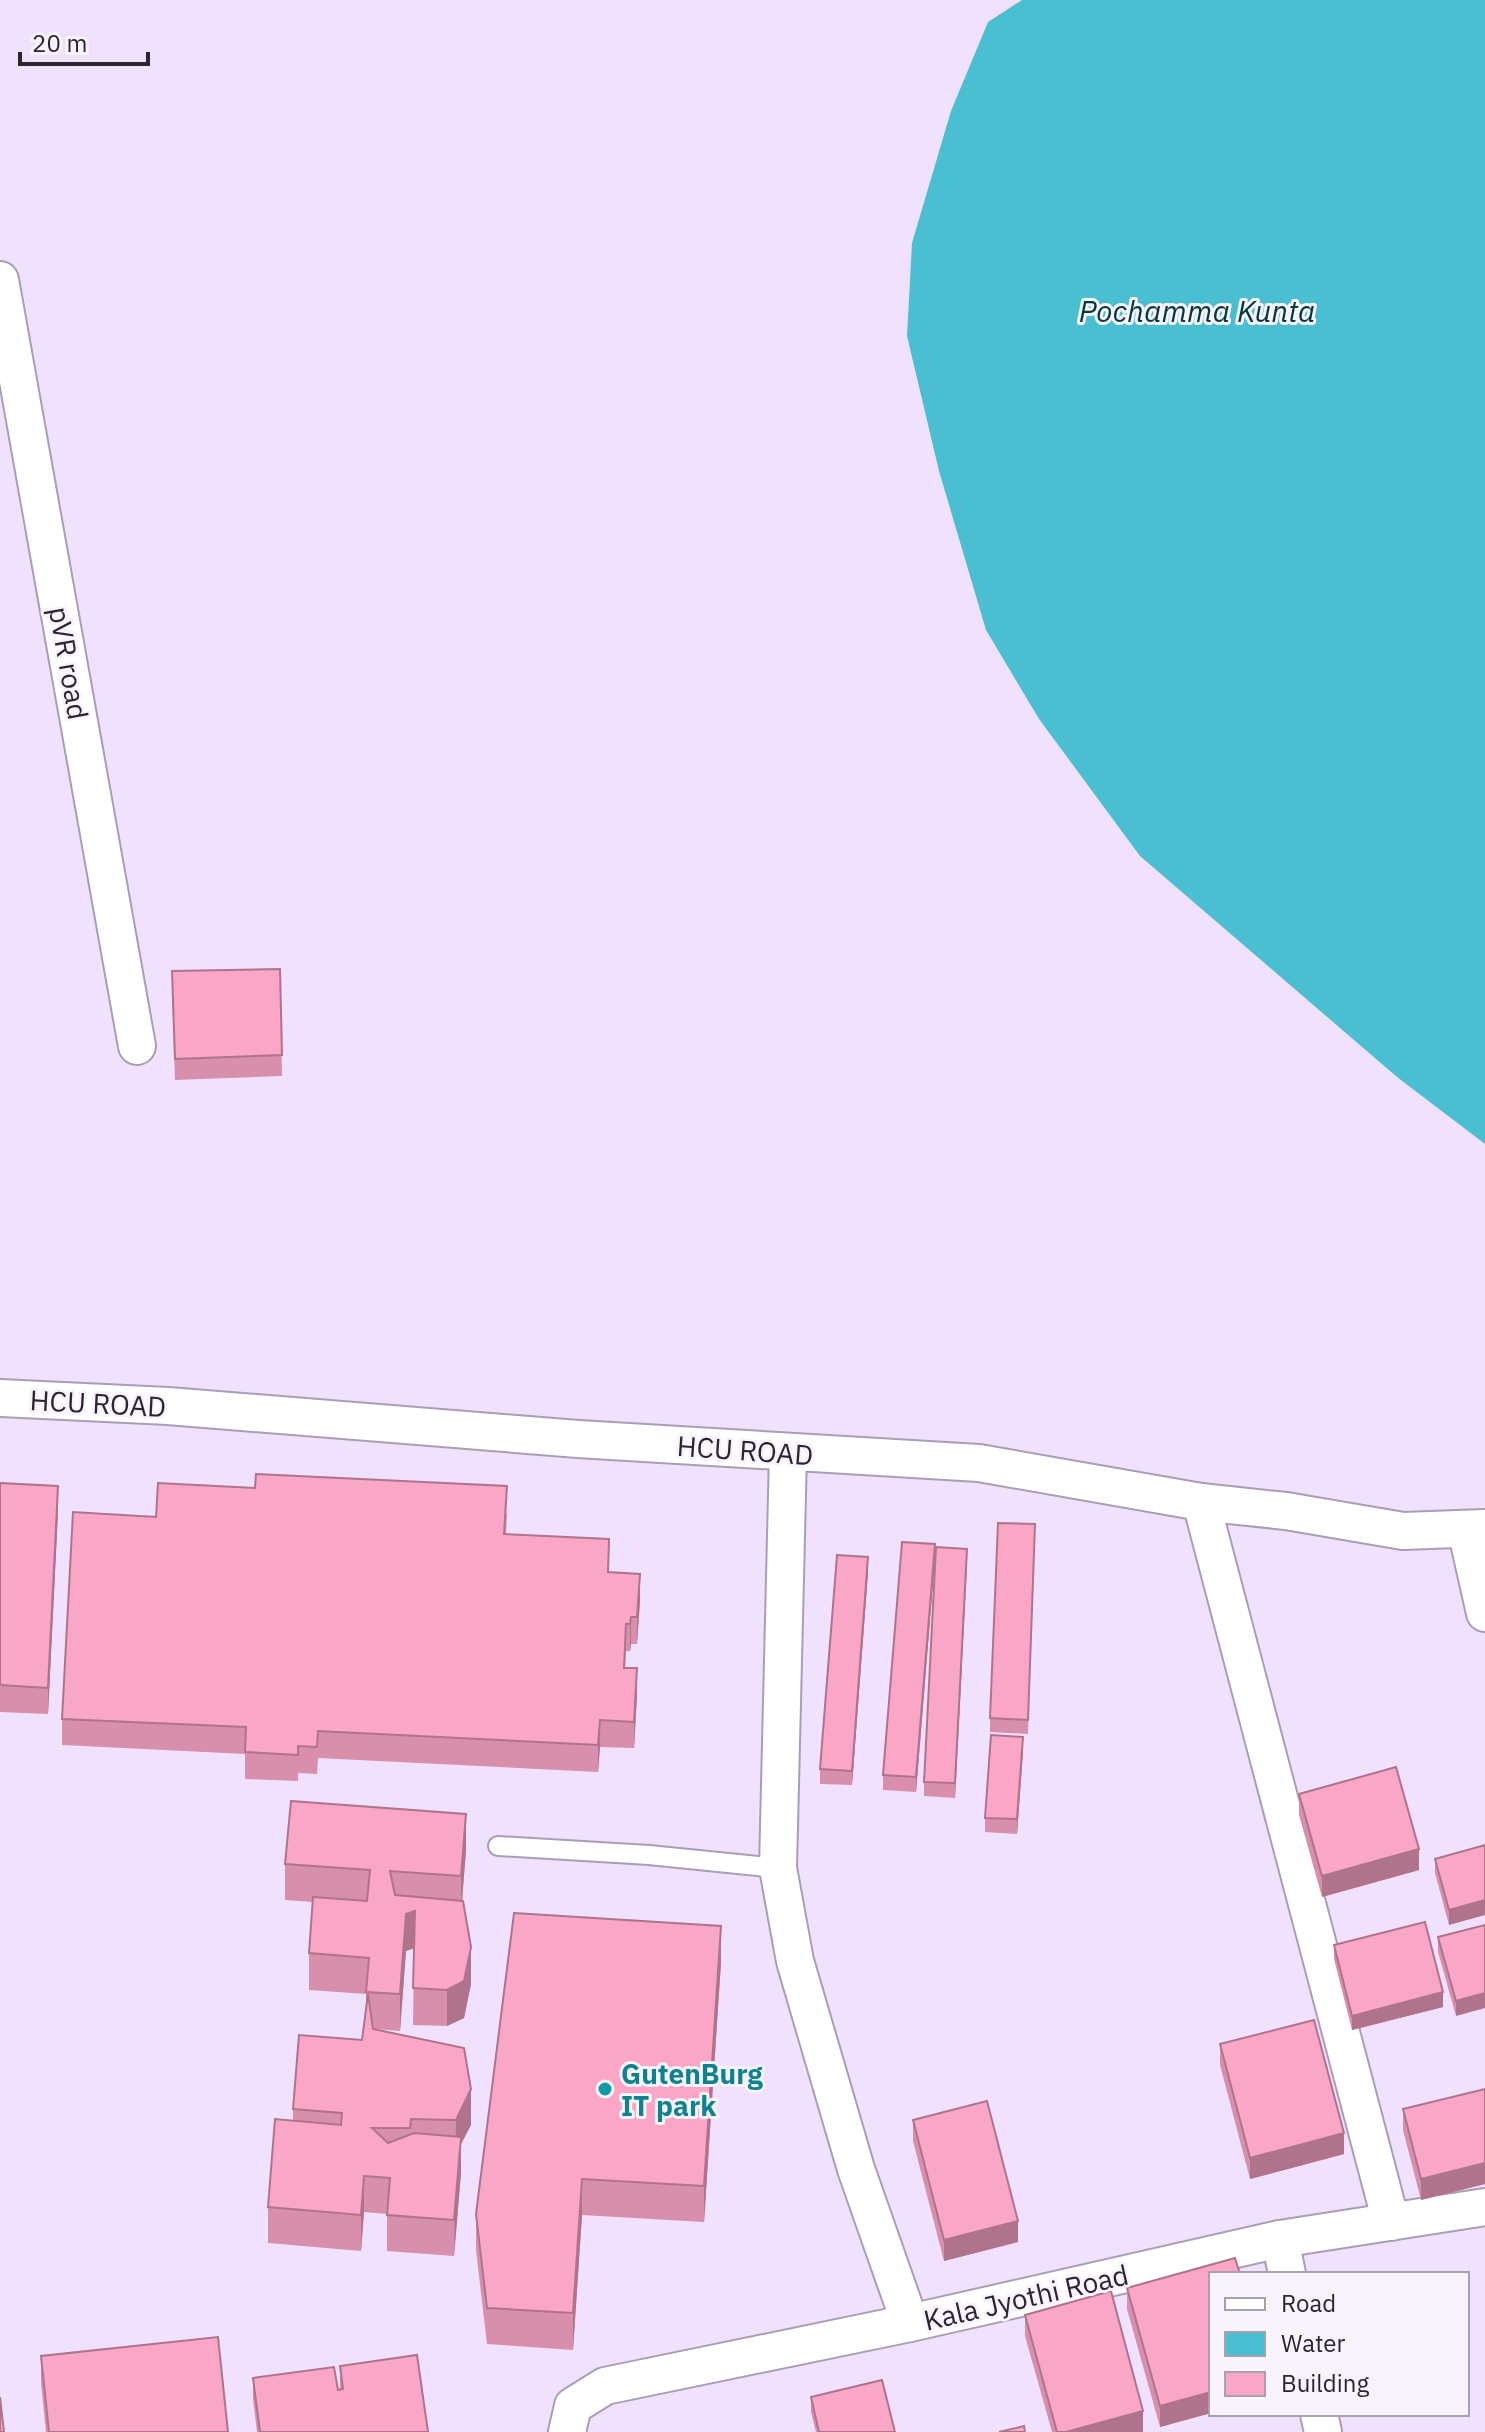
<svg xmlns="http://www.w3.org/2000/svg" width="1485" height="2432" font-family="'IBM Plex Sans',sans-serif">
	<rect width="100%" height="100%" fill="#f0e2fe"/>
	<polygon fill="#4bbfd2" points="1022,0 1485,0 1485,1144 1397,1077 1140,856 1039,719 986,630 939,471 907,336 912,243 951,111 988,22"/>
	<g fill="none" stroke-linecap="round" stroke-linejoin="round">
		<g stroke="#aa9eb7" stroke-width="22">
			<polyline id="lane" points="498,1846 649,1855 778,1868"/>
		</g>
		<g stroke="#aa9eb7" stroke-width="40">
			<g id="street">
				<polyline points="0,280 137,1046"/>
				<polyline points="0,1398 168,1406 578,1439 979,1463 1201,1502 1286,1511 1403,1531 1485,1528"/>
				<polyline points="788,1453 778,1868 795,1961 856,2169 910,2323"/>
				<polyline points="1201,1502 1391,2222"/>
				<polyline points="1466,1529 1485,1613"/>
				<polyline points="1280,2239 1287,2274"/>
				<polyline points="1319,2414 1323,2432"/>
				<polyline points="567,2432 573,2406 605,2386 910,2323 1280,2239 1485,2207"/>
			</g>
		</g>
		<use href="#lane" stroke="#fff" stroke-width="18"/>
		<use href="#street" stroke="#fff" stroke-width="36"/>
	</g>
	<g fill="#d78fab">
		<polygon points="280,969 282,1076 175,1080 172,992"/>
		<polygon points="0,1483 58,1512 48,1714 0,1712"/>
		<polygon points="507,1513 506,1534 609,1572 640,1601 637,1644 631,1644 630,1651 626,1651 625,1668 637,1695 634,1748 600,1747 598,1772 318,1758 317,1774 298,1773 298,1781 245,1779 245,1754 62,1745 62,1719 156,1517"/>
		<polygon points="1035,1524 1028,1734 990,1732 990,1718"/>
		<polygon points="935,1558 916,1792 883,1790 883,1775"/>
		<polygon points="967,1563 955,1798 924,1796 924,1782"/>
		<polygon points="868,1572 852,1785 820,1784 820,1769"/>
		<polygon points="1023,1751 1017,1834 985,1832 985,1818"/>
		<polygon points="1299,1794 1419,1870 1322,1897 1299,1815"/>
		<polygon points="1485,1845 1449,1925 1435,1873 1435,1859"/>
		<polygon points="466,1850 462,1901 471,1984 464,2018 447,2026 413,2025 414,1948 406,1951 400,2031 374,2029 471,2125 461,2144 461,2173 454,2256 387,2251 387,2214 364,2212 361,2251 268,2243 268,2207 293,2121 293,2109 362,2040 366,2006 366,1994 309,1990 309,1953 313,1902 285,1900 285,1864"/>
		<polygon points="1485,1925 1456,2016 1438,1952 1438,1937"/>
		<polygon points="1334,1945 1443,2007 1352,2030 1334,1959"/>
		<polygon points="721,1962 704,2222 582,2215 573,2350 487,2344 476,2250 476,2214"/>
		<polygon points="1220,2044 1344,2154 1250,2179 1220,2065"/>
		<polygon points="1485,2089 1485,2184 1421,2200 1403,2130 1403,2109"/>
		<polygon points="913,2120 1018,2242 944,2261 913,2141"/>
		<polygon points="1211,2274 1211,2413 1160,2427 1127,2309 1127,2288"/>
		<polygon points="1025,2315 1143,2432 1052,2432 1025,2336"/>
		<polygon points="41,2356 228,2432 46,2432 41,2383"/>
		<polygon points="340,2366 428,2432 257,2432 253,2399 253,2378 340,2389"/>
		<polygon points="811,2397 895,2432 816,2432 811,2412"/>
	</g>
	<g fill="#af748b">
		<polygon points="58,1486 58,1512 48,1714 48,1688"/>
		<polygon points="935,1544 935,1558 916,1792 916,1777"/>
		<polygon points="967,1549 967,1563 955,1798 955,1783"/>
		<polygon points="868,1557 868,1572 852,1785 852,1771"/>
		<polygon points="640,1574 640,1601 637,1644 637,1617"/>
		<polygon points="631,1617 631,1644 630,1651 630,1624"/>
		<polygon points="637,1668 637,1695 634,1748 634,1722"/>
		<polygon points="600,1720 600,1747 598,1772 598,1745"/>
		<polygon points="1023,1737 1023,1751 1017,1834 1017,1819"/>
		<polygon points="466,1814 466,1850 461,1913 461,1876"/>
		<polygon points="1419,1849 1419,1870 1322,1897 1322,1876"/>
		<polygon points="1485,1900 1485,1915 1449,1925 1449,1910"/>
		<polygon points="415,1911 415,1948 406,1951 400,2031 400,1994 406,1914"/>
		<polygon points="721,1926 721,1962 704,2222 704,2186"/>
		<polygon points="471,1947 471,1984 464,2018 447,2026 447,1990"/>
		<polygon points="1443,1992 1443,2007 1352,2030 1352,2016"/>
		<polygon points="1485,1993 1485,2008 1456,2016 1456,2001"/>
		<polygon points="471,2089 471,2125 461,2144 461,2173 454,2256 456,2120"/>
		<polygon points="1344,2133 1344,2154 1250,2179 1250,2158"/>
		<polygon points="1485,2163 1485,2184 1421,2200 1421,2179"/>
		<polygon points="364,2176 364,2212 361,2251 361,2215"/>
		<polygon points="582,2179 582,2215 573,2350 573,2313"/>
		<polygon points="1018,2221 1018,2242 944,2261 944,2240"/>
		<polygon points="1211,2392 1211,2413 1160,2427 1160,2406"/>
		<polygon points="1143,2411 1143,2432 1066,2432"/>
	</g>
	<g fill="#faa6c7" stroke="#af748b" stroke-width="2">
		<polygon points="280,969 282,1055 175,1059 172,971"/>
		<polygon points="256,1474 507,1486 504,1534 609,1539 608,1572 640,1574 637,1617 631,1617 630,1624 626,1624 624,1668 637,1668 634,1722 600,1720 598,1745 318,1731 317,1747 298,1746 298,1755 245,1752 246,1727 62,1719 73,1512 156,1517 158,1483 255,1488"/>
		<polygon points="0,1483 58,1486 48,1688 0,1685"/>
		<polygon points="998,1523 1035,1524 1028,1720 990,1718"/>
		<polygon points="902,1542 935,1544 916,1777 883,1775"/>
		<polygon points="936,1547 967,1549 955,1783 924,1782"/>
		<polygon points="837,1555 868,1557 852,1771 820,1769"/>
		<polygon points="991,1735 1023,1737 1017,1819 985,1818"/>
		<polygon points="1396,1767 1419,1849 1322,1876 1299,1794"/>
		<polygon points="291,1801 466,1814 461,1876 390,1871 395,1895 463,1901 471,1947 464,1981 447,1990 413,1988 415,1911 406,1914 400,1994 366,1992 369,1958 309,1953 313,1897 367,1901 370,1870 285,1864"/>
		<polygon points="1485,1845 1485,1900 1449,1910 1435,1859"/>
		<polygon points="514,1913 721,1926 704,2186 582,2179 573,2313 487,2308 476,2214"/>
		<polygon points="1425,1922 1443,1992 1352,2016 1334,1945"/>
		<polygon points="1485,1925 1485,1993 1456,2001 1438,1937"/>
		<polygon points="368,1994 373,2029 464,2048 471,2089 456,2120 411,2119 410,2128 372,2128 388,2143 414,2133 461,2137 454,2220 387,2215 390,2178 364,2176 361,2215 268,2207 275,2119 341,2125 342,2113 293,2109 299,2035 362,2040"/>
		<polygon points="1314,2020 1344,2133 1250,2158 1220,2044"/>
		<polygon points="1485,2089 1485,2163 1421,2179 1403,2109"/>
		<polygon points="987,2101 1018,2221 944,2240 913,2120"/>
		<polygon points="1235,2258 1240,2274 1211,2274 1211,2392 1160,2406 1127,2288"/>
		<polygon points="1111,2291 1143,2411 1066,2432 1057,2432 1025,2315"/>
		<polygon points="218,2337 228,2432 49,2432 41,2356"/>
		<polygon points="417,2355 428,2432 260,2432 253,2378 334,2367 338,2390 343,2389 340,2366"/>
		<polygon points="882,2380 895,2432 819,2432 811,2397"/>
		<polygon points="0,2397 4,2432 0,2432"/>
		<polygon points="1024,2426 1025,2432 999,2432"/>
	</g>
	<circle fill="#0f9aa8" stroke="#f9f3fe" stroke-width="3" cx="605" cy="2089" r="8"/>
	<g text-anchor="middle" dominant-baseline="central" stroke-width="6" stroke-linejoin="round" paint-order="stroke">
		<g font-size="28" fill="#2a252f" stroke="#f9f3fe">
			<text transform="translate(69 663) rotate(80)">pVR road</text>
			<text transform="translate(98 1403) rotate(3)">HCU ROAD</text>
			<text transform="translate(745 1450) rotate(4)">HCU ROAD</text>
			<text transform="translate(1026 2297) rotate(-13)">Kala Jyothi Road</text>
		</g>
		<g font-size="28" font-weight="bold" fill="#0d838f" stroke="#f9f3fe" text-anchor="start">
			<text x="621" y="2073">GutenBurg<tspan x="621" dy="32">IT park</tspan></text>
		</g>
		<g font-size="30" font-style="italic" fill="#003940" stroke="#f9f3fe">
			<text x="1197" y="310">Pochamma Kunta</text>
		</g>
	</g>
	<rect x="1209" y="2272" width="260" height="144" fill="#f9f3fe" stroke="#a6a1ab" stroke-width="2"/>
	<rect x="1225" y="2298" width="40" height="12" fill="#ffffff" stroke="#a6a1ab" stroke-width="2"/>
	<text x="1281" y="2312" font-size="24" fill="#2a252f">Road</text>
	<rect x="1225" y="2332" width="40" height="24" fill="#4bbfd2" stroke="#a6a1ab" stroke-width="2"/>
	<text x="1281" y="2352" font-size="24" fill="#2a252f">Water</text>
	<rect x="1225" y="2372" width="40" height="24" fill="#faa6c7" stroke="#a6a1ab" stroke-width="2"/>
	<text x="1281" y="2392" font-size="24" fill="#2a252f">Building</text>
	<path d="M20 52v12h128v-12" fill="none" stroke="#2a252f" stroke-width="4"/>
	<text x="32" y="52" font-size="24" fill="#2a252f" stroke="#f9f3fe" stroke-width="6" paint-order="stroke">20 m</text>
</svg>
